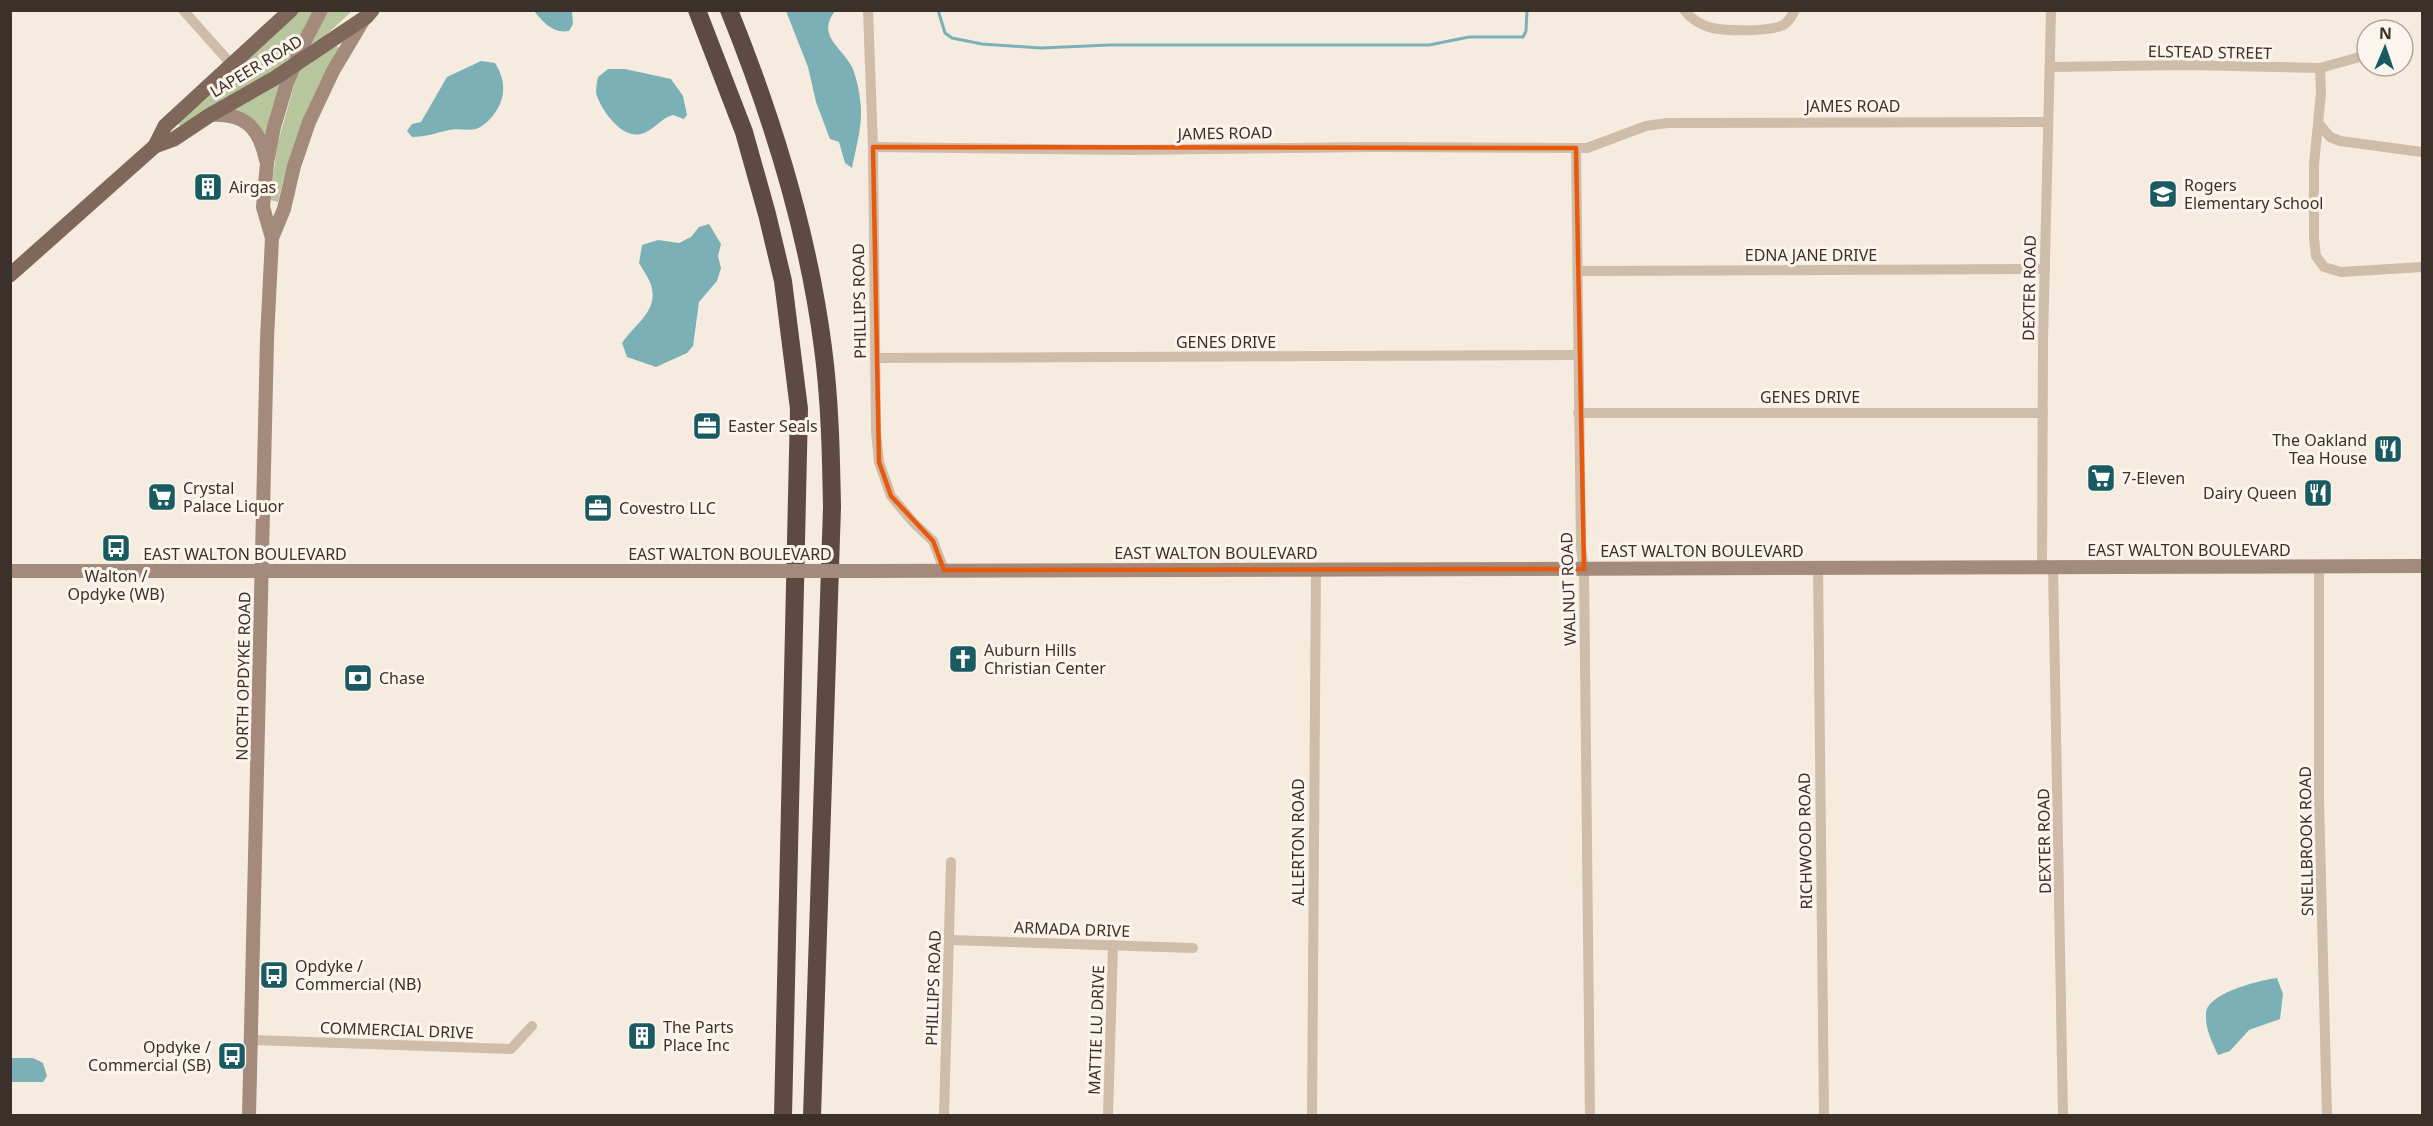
<svg xmlns="http://www.w3.org/2000/svg" width="2433" height="1126" font-family="'Noto Sans',sans-serif">
	<rect width="100%" height="100%" fill="#f5ecdf"/>
	<g fill="#b7c69d">
		<polygon points="298,11 314,11 288,63 180,126 178,124 178,121"/>
		<polygon points="328,11 352,11 325,36 311,45"/>
		<path d="M334 44 339 48C310 96 290 147 278 202L270 200 277 146 298 71Z"/>
		<polygon points="281,82 266,139 231,110"/>
	</g>
	<g fill="#7bb1b6">
		<path d="M534 11H572L573 24 569 31C553 34 543 22 534 11Z"/>
		<path d="M786 11H835C816 36 842 47 852 67 856 76 859 89 860 99 864 122 856 146 852 168L845 163 839 142 830 139 816 102 808 67Z"/>
		<path d="M481 61 495 63C507 82 506 101 491 118 487 122 482 127 476 129 467 131 458 128 449 130 436 133 426 137 412 137L407 131 412 124 421 122 447 77Z"/>
		<path d="M608 69H625L671 79 683 96 687 115 684 119 673 115C661 118 653 131 641 134 622 139 602 111 597 96 595 91 597 83 598 77Z"/>
		<path d="M709 224 721 244 718 256 721 268 717 281 699 302 693 346 687 353 656 367 627 357 622 343C633 326 657 312 652 289 651 281 643 270 639 263L642 245 658 240 679 243 691 237 699 227Z"/>
		<path d="M2277 978 2283 994 2280 1019 2249 1030 2230 1051 2218 1055C2212 1042 2205 1028 2206 1014 2206 993 2261 980 2277 978Z"/>
		<polygon points="11,1058 33,1058 43,1063 47,1076 43,1082 11,1082"/>
	</g>
	<g fill="none" stroke-linecap="round" stroke-linejoin="round">
		<polyline stroke="#7bb1b6" stroke-width="3" points="938,10 945,33 952,38 982,44 1041,48 1109,45 1429,45 1469,37 1523,37 1526,31 1527,10"/>
		<g stroke="#cfbca9" stroke-width="10">
			<polyline points="183,10 232,65"/>
			<polyline points="868,10 873,147 876,432 879,462 891,496 913,522 933,541 944,570"/>
			<path d="M1684 10C1691 19 1701 25 1712 28 1728 31 1769 32 1783 25 1789 22 1792 16 1795 10"/>
			<polyline points="2050,67 2186,65 2320,68 2367,55"/>
			<polyline points="2320,68 2321,93 2314,164 2314,238 2316,256 2324,267 2341,272 2422,267"/>
			<polyline points="2319,124 2330,137 2340,141 2422,152"/>
			<polyline points="873,147 1129,150 1372,147 1576,148 1587,148 1646,126 1667,123 2048,122"/>
			<polyline points="1576,148 1581,548 1584,569 1590,1116"/>
			<polyline points="1578,271 2045,269"/>
			<polyline points="875,358 1578,355"/>
			<polyline points="1578,413 2043,413"/>
			<polyline points="2042,566 2043,342 2051,10"/>
			<polyline points="2053,566 2063,1116"/>
			<polyline points="1818,567 1824,1116"/>
			<polyline points="2319,567 2319,800 2327,1116"/>
			<polyline points="950,940 1193,948"/>
			<polyline points="251,1040 511,1049 532,1026"/>
			<polyline points="944,1116 951,862"/>
			<polyline points="1108,1116 1113,945"/>
			<polyline points="1312,1116 1316,569"/>
		</g>
		<g stroke="#a38a7a" stroke-width="14">
			<path d="M210 115C245 113 259 127 266 160"/>
			<polyline points="272,238 284,209 294,166 309,122 333,71 364,19"/>
			<polyline points="10,571 770,571"/>
			<polyline points="866,571 2422,566"/>
			<polyline points="249,1116 267,339 272,238 263,207 267,163 274,127 287,83 303,45 321,10"/>
		</g>
		<g stroke="#7f675a" stroke-width="15">
			<polyline points="155,146 165,126 291,10"/>
			<polyline points="10,275 155,146 174,139 210,115 275,78 366,17 372,10"/>
		</g>
		<g stroke="#5e4a40" stroke-width="18">
			<polyline points="697,10 744,132 767,214 783,281 799,409 783,1116"/>
			<path d="M729 10C773 119 808 231 823 348 830 401 831 454 832 507L812 1116"/>
		</g>
		<polyline stroke="#a38a7a" stroke-width="14" points="770,571 866,571"/>
	</g>
	<path fill="none" stroke="#e8590c" stroke-width="4.5" stroke-linejoin="round" d="M873 147 1576 148 1584 569 944 570 933 541 891 496 879 462Z"/>
	<defs>
		<g id="building-square" transform="scale(1.5)"><rect x="-9" y="-9" width="18" height="18" rx="4" fill="#1a5b62" stroke="#fcf5ed"/><path d="M-4-6H4V6H1V3H-1V6H-4ZM-2.5-4.3h1.7v1.8h-1.7ZM.8-4.3h1.7v1.8H.8ZM-2.5-1h1.7V.8h-1.7ZM.8-1h1.7V.8H.8Z" fill="#fff"/></g>
		<g id="school-square" transform="scale(1.5)"><rect x="-9" y="-9" width="18" height="18" rx="4" fill="#1a5b62" stroke="#fcf5ed"/><path d="M0-5L7-2L0 1L-7-2ZM-4 1L0 2.5L4 1V4Q0 6-4 4Z" fill="#fff"/></g>
		<g id="office-square" transform="scale(1.5)"><rect x="-9" y="-9" width="18" height="18" rx="4" fill="#1a5b62" stroke="#fcf5ed"/><path d="M-6-3h4V-5.5h4V-3h4V5H-6ZM-1-4.5V-3h2v-1.5ZM-6 0V1H6V0Z" fill="#fff"/></g>
		<g id="restaurant-square" transform="scale(1.5)"><rect x="-9" y="-9" width="18" height="18" rx="4" fill="#1a5b62" stroke="#fcf5ed"/><path d="M-5-6h1v4h1v-4h1v4h1v-4h1v5L-1.5 .5V6h-2V.5L-5-1ZM5-6V6H3V1.5H1.5Q1.5-4 5-6Z" fill="#fff"/></g>
		<g id="supermarket-square" transform="scale(1.5)"><rect x="-9" y="-9" width="18" height="18" rx="4" fill="#1a5b62" stroke="#fcf5ed"/><path d="M-6-5.5h2.5l.6 2H6L4.5 2H-2.5L-4.4-4H-6ZM-1.5 3.2a1.3 1.3 0 1 0 .1 0ZM3 3.2a1.3 1.3 0 1 0 .1 0Z" fill="#fff"/></g>
		<g id="bus-square" transform="scale(1.5)"><rect x="-9" y="-9" width="18" height="18" rx="4" fill="#1a5b62" stroke="#fcf5ed"/><path d="M-5-6H5V4H4V6H2V4H-2V6H-4V4H-5ZM-3.5-4V0h7V-4ZM-3.5 1.2v1.5H-2V1.2ZM2 1.2v1.5H3.5V1.2Z" fill="#fff"/></g>
		<g id="church-square" transform="scale(1.5)"><rect x="-9" y="-9" width="18" height="18" rx="4" fill="#1a5b62" stroke="#fcf5ed"/><path d="M-1.2-6h2.4v3.5h3.3v2.4h-3.3V6h-2.4V-.1h-3.3v-2.4h3.3Z" fill="#fff"/></g>
		<g id="bank-square" transform="scale(1.5)"><rect x="-9" y="-9" width="18" height="18" rx="4" fill="#1a5b62" stroke="#fcf5ed"/><path d="M-6-4H6V4H-6ZM0-2.3a2.3 2.3 0 1 0 0 4.6a2.3 2.3 0 1 0 0-4.6Z" fill="#fff"/></g>
	</defs>
	<g fill-rule="evenodd">
		<use href="#building-square" x="208" y="187"/>
		<use href="#school-square" x="2163" y="194"/>
		<use href="#office-square" x="707" y="426"/>
		<use href="#restaurant-square" x="2388" y="449"/>
		<use href="#supermarket-square" x="2101" y="478"/>
		<use href="#restaurant-square" x="2318" y="493"/>
		<use href="#supermarket-square" x="162" y="497"/>
		<use href="#office-square" x="598" y="508"/>
		<use href="#bus-square" x="116" y="548"/>
		<use href="#church-square" x="963" y="659"/>
		<use href="#bank-square" x="358" y="678"/>
		<use href="#bus-square" x="274" y="975"/>
		<use href="#building-square" x="642" y="1036"/>
		<use href="#bus-square" x="232" y="1056"/>
	</g>
	<g text-anchor="middle" dominant-baseline="central" stroke-width="6" stroke-linejoin="round" paint-order="stroke">
		<g font-size="16" fill="#3c302a" stroke="#fcf5ed">
			<text transform="translate(2210 52) rotate(1)">ELSTEAD STREET</text>
			<text transform="translate(256 66) rotate(-31)">LAPEER ROAD</text>
			<text x="1853" y="106">JAMES ROAD</text>
			<text transform="translate(1225 133) rotate(-1)">JAMES ROAD</text>
			<text x="1811" y="255">EDNA JANE DRIVE</text>
			<text transform="translate(2029 288) rotate(-89)">DEXTER ROAD</text>
			<text transform="translate(859 301) rotate(-91)">PHILLIPS ROAD</text>
			<text x="1226" y="342">GENES DRIVE</text>
			<text x="1810" y="397">GENES DRIVE</text>
			<text x="2189" y="550">EAST WALTON BOULEVARD</text>
			<text x="1702" y="551">EAST WALTON BOULEVARD</text>
			<text x="1216" y="553">EAST WALTON BOULEVARD</text>
			<text x="245" y="554">EAST WALTON BOULEVARD</text>
			<text x="730" y="554">EAST WALTON BOULEVARD</text>
			<text transform="translate(1568 589) rotate(-92)">WALNUT ROAD</text>
			<text transform="translate(243 676) rotate(-89)">NORTH OPDYKE ROAD</text>
			<text transform="translate(1805 841) rotate(-91)">RICHWOOD ROAD</text>
			<text transform="translate(2044 841) rotate(-91)">DEXTER ROAD</text>
			<text transform="translate(2306 841) rotate(-91)">SNELLBROOK ROAD</text>
			<text transform="translate(1298 842) rotate(-90)">ALLERTON ROAD</text>
			<text transform="translate(1072 929) rotate(2)">ARMADA DRIVE</text>
			<text transform="translate(933 988) rotate(-88)">PHILLIPS ROAD</text>
			<text transform="translate(397 1030) rotate(2)">COMMERCIAL DRIVE</text>
			<text transform="translate(1096 1030) rotate(-88)">MATTIE LU DRIVE</text>
		</g>
		<g font-size="16" fill="#3c302a" stroke="#fcf5ed" text-anchor="start">
			<text x="2184" y="185">Rogers<tspan x="2184" dy="18">Elementary School</tspan></text>
			<text x="229" y="187">Airgas</text>
			<text x="728" y="426">Easter Seals</text>
			<text x="2367" y="440" text-anchor="end">The Oakland<tspan x="2367" dy="18">Tea House</tspan></text>
			<text x="2122" y="478">7-Eleven</text>
			<text x="183" y="488">Crystal<tspan x="183" dy="18">Palace Liquor</tspan></text>
			<text x="2297" y="493" text-anchor="end">Dairy Queen</text>
			<text x="619" y="508">Covestro LLC</text>
			<text x="116" y="576" text-anchor="middle">Walton /<tspan x="116" dy="18">Opdyke (WB)</tspan></text>
			<text x="984" y="650">Auburn Hills<tspan x="984" dy="18">Christian Center</tspan></text>
			<text x="379" y="678">Chase</text>
			<text x="295" y="966">Opdyke /<tspan x="295" dy="18">Commercial (NB)</tspan></text>
			<text x="663" y="1027">The Parts<tspan x="663" dy="18">Place Inc</tspan></text>
			<text x="211" y="1047" text-anchor="end">Opdyke /<tspan x="211" dy="18">Commercial (SB)</tspan></text>
		</g>
	</g>
	<rect width="2433" height="1126" fill="none" stroke="#3c302a" stroke-width="24"/>
	<g transform="translate(2385 48) rotate(2)"><circle r="28" fill="#fcf5ed" stroke="#afa69f" stroke-width="1.5"/>
	<path d="M0-4.5L10 22L0 15L-10 22Z" fill="#1a5b62"/>
	<text y="-9" font-size="16" font-weight="bold" text-anchor="middle" fill="#3c302a">N</text>
	</g>
</svg>
